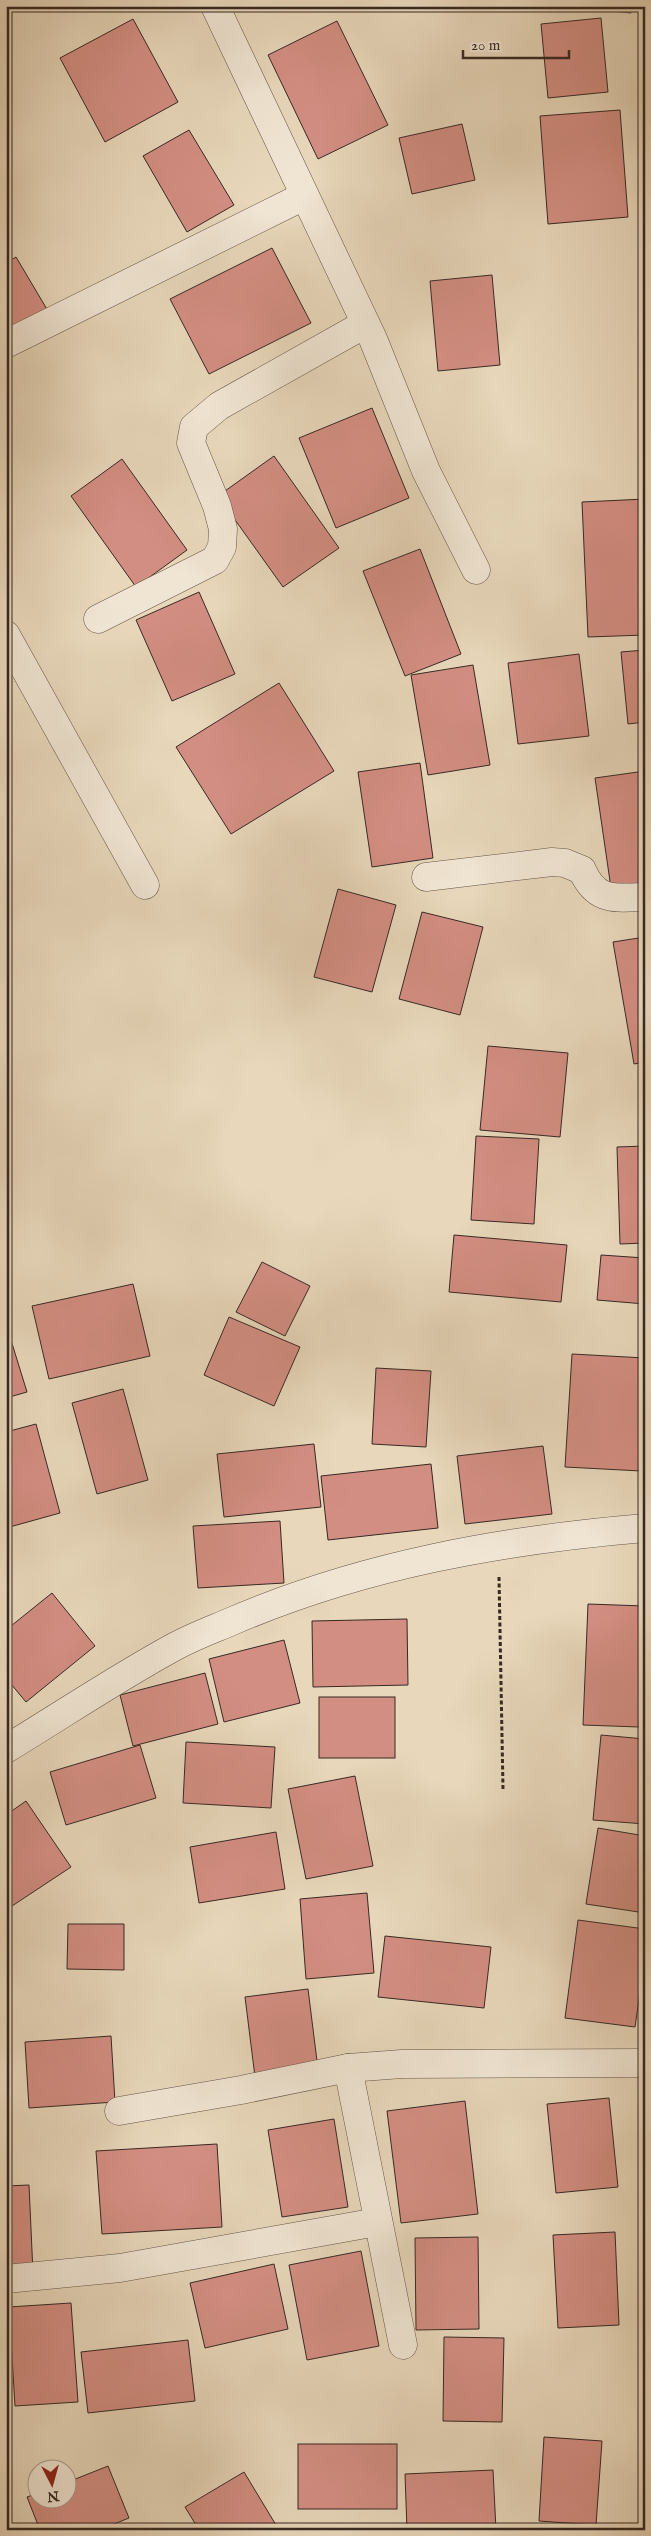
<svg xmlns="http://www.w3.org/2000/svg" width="651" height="2536" font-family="'IM FELL English',serif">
	<rect width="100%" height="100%" fill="#e8d7bb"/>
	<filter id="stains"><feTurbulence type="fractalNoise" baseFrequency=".004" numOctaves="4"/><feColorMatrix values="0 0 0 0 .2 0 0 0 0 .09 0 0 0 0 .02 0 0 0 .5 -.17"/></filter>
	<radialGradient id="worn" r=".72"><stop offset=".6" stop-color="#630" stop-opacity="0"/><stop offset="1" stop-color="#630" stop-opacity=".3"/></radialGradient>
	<g fill="#d38e83" stroke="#372922">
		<polygon points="561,6 632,6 631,13"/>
		<polygon points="601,18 608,92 548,98 541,24"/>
		<polygon points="133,19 178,102 105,142 60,58"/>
		<polygon points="337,21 388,125 318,159 268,55"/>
		<polygon points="620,110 628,217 548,224 540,116"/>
		<polygon points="462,124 475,180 412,194 399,138"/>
		<polygon points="189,130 234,205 187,232 143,156"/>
		<polygon points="272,248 311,323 209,374 170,299"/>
		<polygon points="16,257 48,311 6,335 6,263"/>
		<polygon points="492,275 500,365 438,371 430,281"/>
		<polygon points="372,408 409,498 336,528 299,438"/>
		<polygon points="274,456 339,548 283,587 218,496"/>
		<polygon points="122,459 187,550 136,587 71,496"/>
		<polygon points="645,499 645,635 588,637 582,502"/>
		<polygon points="420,549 461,654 405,676 363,571"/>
		<polygon points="199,592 235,674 172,701 136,620"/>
		<polygon points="645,650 645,722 628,724 621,652"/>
		<polygon points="579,654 589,736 518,744 508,663"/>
		<polygon points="473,665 490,765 428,775 411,675"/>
		<polygon points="279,683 334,771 231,834 176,747"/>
		<polygon points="420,763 433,858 372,867 358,772"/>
		<polygon points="645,771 645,883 611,888 595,778"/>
		<polygon points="338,889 396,905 372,992 314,977"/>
		<polygon points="422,912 483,927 460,1015 399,999"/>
		<polygon points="645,937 645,1062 634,1064 613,942"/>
		<polygon points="488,1046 568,1053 560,1137 480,1130"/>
		<polygon points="476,1136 539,1139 534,1224 471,1220"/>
		<polygon points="645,1146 645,1243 620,1244 617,1147"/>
		<polygon points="454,1235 567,1245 561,1302 449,1292"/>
		<polygon points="601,1255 645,1258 645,1304 597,1300"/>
		<polygon points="262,1262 310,1286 285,1336 236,1312"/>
		<polygon points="133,1284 150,1356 49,1379 32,1306"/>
		<polygon points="229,1317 300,1347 274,1406 204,1375"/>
		<polygon points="6,1324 27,1392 6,1398"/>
		<polygon points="572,1354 645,1358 641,1471 565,1467"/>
		<polygon points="376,1368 431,1371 426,1447 372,1444"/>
		<polygon points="123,1389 148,1480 97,1494 72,1403"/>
		<polygon points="36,1424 60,1513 6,1528 6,1432"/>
		<polygon points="314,1444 321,1507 224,1517 217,1454"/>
		<polygon points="543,1446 552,1514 465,1524 457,1456"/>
		<polygon points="431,1464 438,1528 328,1540 321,1476"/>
		<polygon points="280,1521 284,1583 198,1588 193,1526"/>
		<polygon points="52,1593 95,1646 26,1702 6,1678 6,1630"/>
		<polygon points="588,1604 644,1606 639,1727 583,1725"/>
		<polygon points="407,1619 408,1685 313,1687 312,1621"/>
		<polygon points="284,1640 300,1703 224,1722 209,1659"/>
		<polygon points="205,1673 218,1724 133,1746 120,1695"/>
		<rect x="319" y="1697" width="76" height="61"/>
		<polygon points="601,1735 645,1739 645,1824 593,1820"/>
		<polygon points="186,1742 275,1747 271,1808 183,1803"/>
		<polygon points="140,1745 156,1798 66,1825 50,1772"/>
		<polygon points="355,1776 373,1866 306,1879 288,1789"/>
		<polygon points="26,1801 71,1867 6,1910 6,1815"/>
		<polygon points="598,1828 645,1836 645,1913 586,1904"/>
		<polygon points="276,1832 285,1889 199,1903 190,1847"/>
		<polygon points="367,1893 374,1973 306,1979 300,1899"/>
		<polygon points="578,1920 645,1929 645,1958 635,2027 565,2018"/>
		<polygon points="68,1924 124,1924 124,1970 67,1969"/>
		<polygon points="385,1936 491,1947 484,2008 378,1997"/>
		<polygon points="308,1989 318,2069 255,2077 245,1997"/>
		<polygon points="111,2036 115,2102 29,2108 25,2042"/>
		<polygon points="609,2098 618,2187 556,2193 547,2104"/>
		<polygon points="465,2101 478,2214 401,2223 387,2111"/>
		<polygon points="334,2119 348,2207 282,2217 268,2130"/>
		<polygon points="217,2144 222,2227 102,2234 96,2151"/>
		<polygon points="29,2185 33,2273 6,2274 6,2186"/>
		<polygon points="615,2232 619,2325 558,2328 553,2235"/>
		<polygon points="478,2237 479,2329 416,2330 415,2238"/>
		<polygon points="361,2251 379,2346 307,2360 289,2265"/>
		<polygon points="274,2264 288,2329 205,2348 190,2283"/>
		<polygon points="71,2303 78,2402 15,2406 9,2307"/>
		<polygon points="444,2337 504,2338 502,2422 443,2421"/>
		<polygon points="188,2340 195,2401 88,2413 81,2352"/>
		<polygon points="544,2437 602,2441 596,2525 539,2521"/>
		<rect x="298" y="2444" width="99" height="65"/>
		<polygon points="108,2466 129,2518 99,2530 40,2530 27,2497 38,2493 38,2498 68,2498 68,2482"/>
		<polygon points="493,2470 496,2530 407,2530 405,2474"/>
		<polygon points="244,2472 279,2530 199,2530 185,2507"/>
	</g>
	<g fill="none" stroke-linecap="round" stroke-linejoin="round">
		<g stroke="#635448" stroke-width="29">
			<g id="street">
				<polyline points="215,6 373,339 426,471 476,570"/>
				<polyline points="6,344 304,196"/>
				<polyline points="98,619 215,560 222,547 223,529 217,506 191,443 194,427 219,406 365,324"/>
				<polyline points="6,635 145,885"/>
				<path d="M426 877 552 862 565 863 582 870C596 902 614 898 645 897"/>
				<path d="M6 1749C62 1715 117 1678 174 1647 192 1637 211 1630 230 1622 362 1565 502 1540 645 1528"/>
				<polyline points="348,2068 403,2345"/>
				<polyline points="119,2111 241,2090 348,2068 402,2064 645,2063"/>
				<polyline points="6,2279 120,2268 377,2222"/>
			</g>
		</g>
		<polyline stroke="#372922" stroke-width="3" stroke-dasharray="4 2.5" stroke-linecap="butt" points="499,1577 503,1789"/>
		<use href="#street" stroke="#f0e5d3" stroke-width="28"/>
	</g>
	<rect width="651" height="2536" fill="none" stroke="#e8d7bb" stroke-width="25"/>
	<rect x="8" y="8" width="636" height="2521" fill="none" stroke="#372922" stroke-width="2.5"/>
	<rect x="12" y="12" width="626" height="2511" fill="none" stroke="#372922"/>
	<g transform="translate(52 2484) rotate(174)"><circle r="24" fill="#f0e5d3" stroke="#a69a8c"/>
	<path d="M0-4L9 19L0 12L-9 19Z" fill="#8f2418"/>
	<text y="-8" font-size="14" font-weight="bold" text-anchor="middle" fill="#372922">N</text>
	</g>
	<path d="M463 50v8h106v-8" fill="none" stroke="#372922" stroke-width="2.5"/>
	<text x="471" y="50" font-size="15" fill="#372922" stroke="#f0e5d3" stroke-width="4" paint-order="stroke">20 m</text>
	<rect width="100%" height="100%" filter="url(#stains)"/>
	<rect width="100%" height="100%" fill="url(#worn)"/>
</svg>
